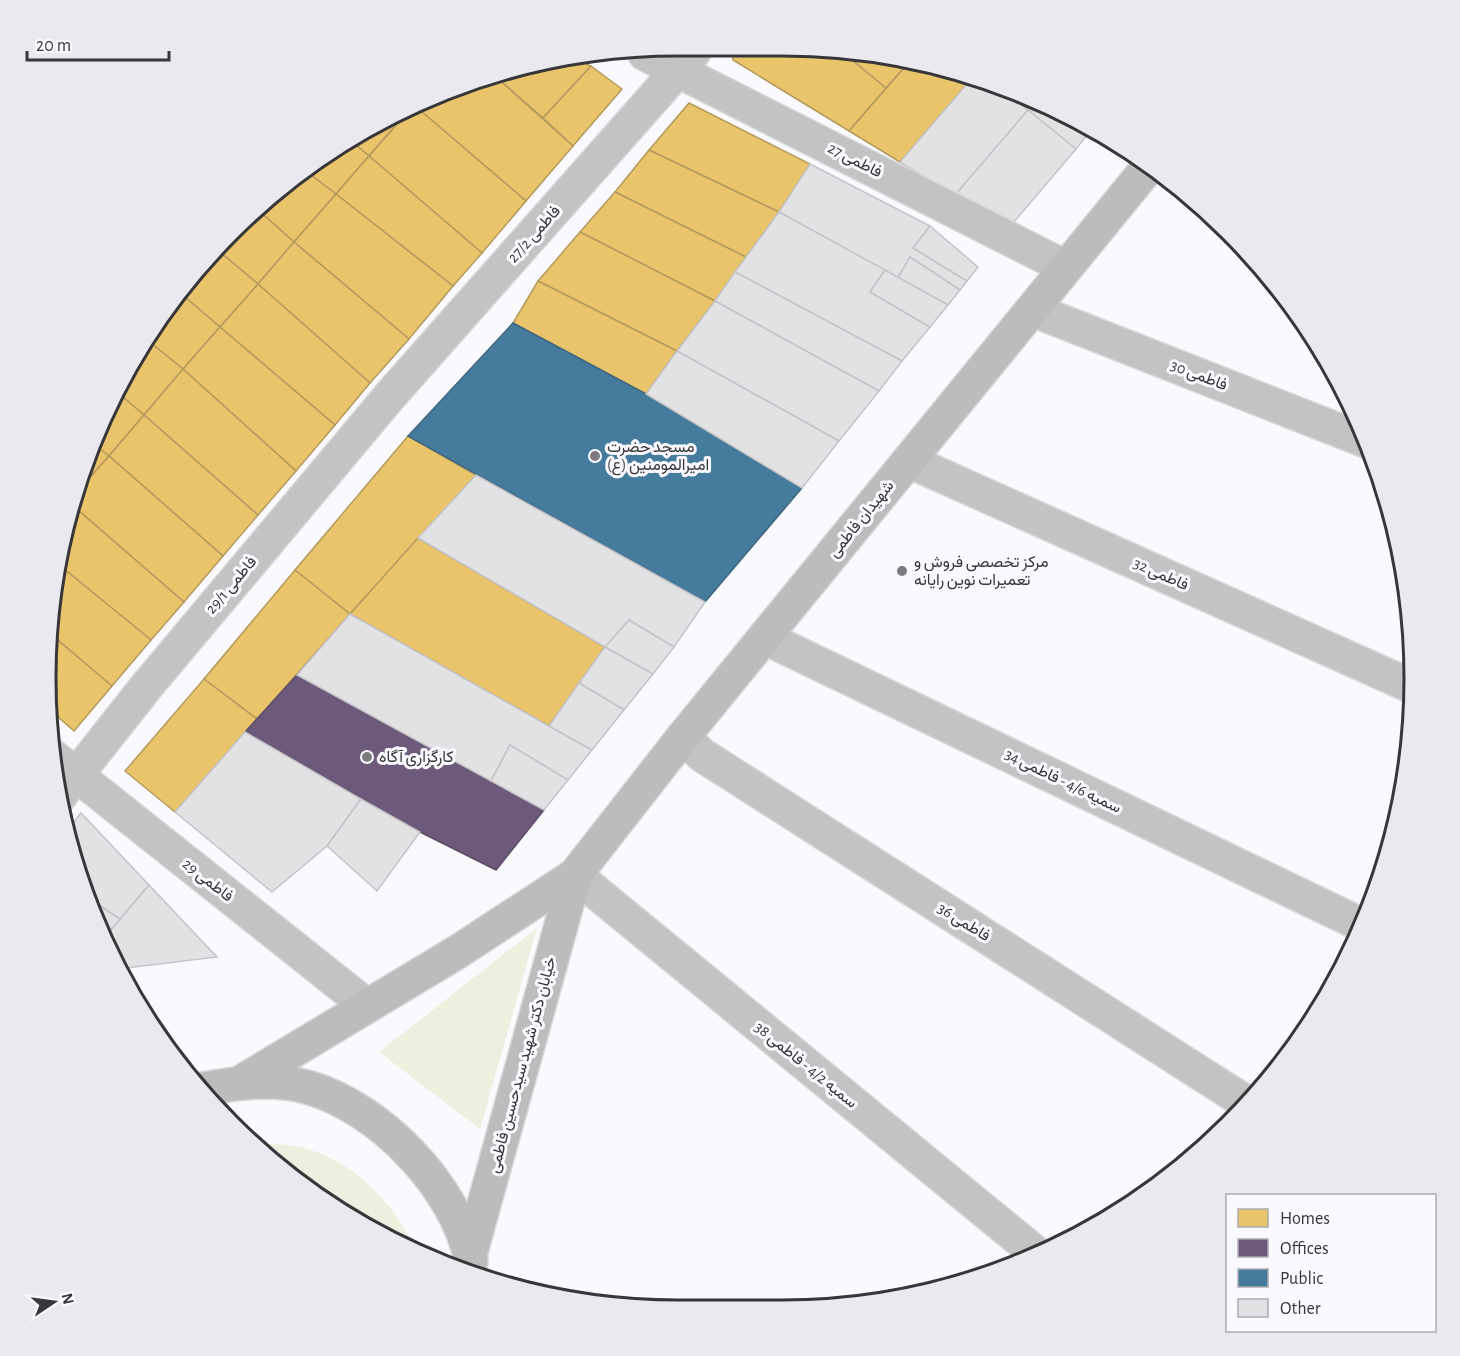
<svg xmlns="http://www.w3.org/2000/svg" width="1460" height="1356" font-family="'Alegreya Sans',Vazirmatn,sans-serif">
	<rect width="100%" height="100%" fill="#fafafe"/>
	<g fill="#edefdf">
		<polygon points="537,928 480,1129 379,1052"/>
		<path d="M254 1145C331 1136 387 1190 419 1254L326 1204Z"/>
	</g>
	<g fill="#e9c46a" stroke="#b49a5c" stroke-width="1.5">
		<polygon points="824,46 839,49 886,88 849,131 733,60 732,50"/>
		<polygon points="839,49 910,61 886,88"/>
		<polygon points="554,57 570,57 591,66 543,118 496,77"/>
		<polygon points="910,61 945,66 973,77 900,162 849,131"/>
		<polygon points="591,66 622,89 573,146 543,118"/>
		<polygon points="496,77 573,146 526,201 414,105"/>
		<polygon points="999,86 1036,100 1028,110"/>
		<polygon points="689,103 810,164 779,212 649,150"/>
		<polygon points="413,105 369,156 350,140 398,110"/>
		<polygon points="414,105 526,201 482,253 369,156"/>
		<polygon points="350,140 369,156 336,194 303,169"/>
		<polygon points="649,150 779,212 746,257 615,192"/>
		<polygon points="369,156 482,253 453,286 336,194"/>
		<polygon points="303,169 336,194 294,242 257,209"/>
		<polygon points="615,192 746,257 715,301 580,232"/>
		<polygon points="336,194 453,286 409,339 294,242"/>
		<polygon points="257,209 294,242 258,284 215,248"/>
		<polygon points="580,232 715,301 677,351 538,281"/>
		<polygon points="294,242 409,339 370,383 258,284"/>
		<polygon points="215,248 258,284 220,327 179,292 202,261"/>
		<polygon points="538,281 677,351 646,394 513,323"/>
		<polygon points="258,284 370,383 335,425 220,327"/>
		<polygon points="179,292 220,327 183,369 146,339"/>
		<polygon points="220,327 335,425 296,471 183,369"/>
		<polygon points="146,339 183,369 144,415 117,392 130,362"/>
		<polygon points="183,369 296,471 258,515 144,415"/>
		<polygon points="117,392 144,415 109,456 95,445"/>
		<polygon points="144,415 258,515 223,556 109,456"/>
		<polygon points="408,436 476,475 350,614 295,570"/>
		<polygon points="95,445 109,456 75,494"/>
		<polygon points="109,456 223,556 184,602 71,504 75,494"/>
		<polygon points="71,504 184,602 151,640 58,564"/>
		<polygon points="418,538 605,647 549,726 350,614"/>
		<polygon points="58,564 151,640 112,686 47,631"/>
		<polygon points="295,570 350,614 257,719 204,679"/>
		<polygon points="47,631 112,686 74,731 49,709"/>
		<polygon points="204,679 257,719 175,812 125,771"/>
	</g>
	<polygon fill="#6d597a" stroke="#5d4f67" stroke-width="1.5" points="297,675 491,781 544,810 496,870 420,832 245,732"/>
	<polygon fill="#457b9d" stroke="#41677f" stroke-width="1.5" points="513,323 646,394 802,488 705,602 408,436"/>
	<g fill="#e2e2e5" stroke="#c4c4c8" stroke-width="1.5">
		<polygon points="973,77 999,86 1028,110 955,195 900,162"/>
		<polygon points="1036,100 1062,110 1092,129 1076,149 1028,110"/>
		<polygon points="1028,110 1076,149 1008,229 955,195"/>
		<polygon points="810,164 930,226 913,248 967,281 960,290 910,257 898,278 779,212"/>
		<polygon points="779,212 885,270 870,292 930,327 902,361 735,272"/>
		<polygon points="930,226 978,267 967,281 913,248"/>
		<polygon points="910,257 960,290 948,305 898,278"/>
		<polygon points="885,270 948,305 930,327 870,292"/>
		<polygon points="735,272 902,361 879,391 715,301"/>
		<polygon points="715,301 879,391 839,441 677,351"/>
		<polygon points="677,351 839,441 802,488 646,394"/>
		<polygon points="476,475 705,602 674,647 629,620 605,647 418,538"/>
		<polygon points="350,614 549,726 592,750 568,780 510,745 491,781 297,675"/>
		<polygon points="629,620 674,647 653,674 605,647"/>
		<polygon points="605,647 653,674 624,710 579,683"/>
		<polygon points="579,683 624,710 592,750 549,726"/>
		<polygon points="245,732 361,799 327,846 272,892 175,812"/>
		<polygon points="510,745 568,780 544,810 491,781"/>
		<polygon points="361,799 420,832 377,891 327,846"/>
		<polygon points="81,813 149,885 120,919 85,896 79,882 67,831"/>
		<polygon points="149,885 217,957 118,969 104,938"/>
		<polygon points="85,896 120,919 104,938"/>
	</g>
	<g fill="none" stroke-linecap="round" stroke-linejoin="round">
		<g stroke="#d8d8da" stroke-width="36">
			<g id="minor">
				<polyline points="645,54 1065,267"/>
				<polyline points="1033,310 1366,441"/>
				<polyline points="909,461 1413,687"/>
				<polyline points="768,633 780,645 1362,925"/>
				<polyline points="683,737 702,755 1247,1103"/>
				<polyline points="50,754 366,1005"/>
				<polyline points="59,797 146,687 389,397 694,52"/>
				<polyline points="575,875 1037,1254"/>
			</g>
		</g>
		<g stroke="#d8d8da" stroke-width="36">
			<g id="major">
				<polyline points="243,1081 459,951 575,875 683,737 1150,165"/>
				<path d="M203 1089C236 1083 273 1078 307 1087 379 1107 457 1187 471 1261"/>
				<polyline points="470,1255 575,875"/>
			</g>
		</g>
		<use href="#minor" stroke="#c4c3c3" stroke-width="33"/>
		<use href="#major" stroke="#bdbcbd" stroke-width="33"/>
	</g>
	<g fill="#7b7b7f" stroke="#f9f9ff" stroke-width="2">
		<circle cx="595" cy="456" r="6"/>
		<circle cx="902" cy="571" r="6"/>
		<circle cx="367" cy="757" r="6"/>
	</g>
	<g text-anchor="middle" dominant-baseline="central" stroke-width="6" stroke-linejoin="round" paint-order="stroke">
		<g font-size="16" fill="#37373a" stroke="#f9f9ff">
			<text transform="translate(855 160) rotate(27)">فاطمی 27</text>
			<text transform="translate(534 234) rotate(-48)">فاطمی 27/2</text>
			<text transform="translate(1199 375) rotate(21)">فاطمی 30</text>
			<text transform="translate(861 519) rotate(-51)">شهیدان فاطمی</text>
			<text transform="translate(1161 574) rotate(24)">فاطمی 32</text>
			<text transform="translate(231 585) rotate(-50)">فاطمی 29/1</text>
			<text transform="translate(1063 781) rotate(26)">سمیه 4/6 - فاطمی 34</text>
			<text transform="translate(208 880) rotate(38)">فاطمی 29</text>
			<text transform="translate(964 922) rotate(32)">فاطمی 36</text>
			<text transform="translate(522 1065) rotate(-75)">خیابان دکتر شهید سیدحسین فاطمی</text>
			<text transform="translate(806 1065) rotate(39)">سمیه 4/2 - فاطمی 38</text>
		</g>
		<g font-size="16" fill="#37373a" stroke="#f9f9ff" text-anchor="start">
			<text x="607" y="447">مسجد حضرت<tspan x="607" dy="18">امیرالمومنین (ع)</tspan></text>
			<text x="914" y="562">مرکز تخصصی فروش و<tspan x="914" dy="18">تعمیرات نوین رایانه</tspan></text>
			<text x="379" y="757">کارگزاری آگاه</text>
		</g>
	</g>
	<path d="M0 0H1460V1356H0ZM678 56H782A622 622 0 0 1 1404 678V678A622 622 0 0 1 782 1300H678A622 622 0 0 1 56 678V678A622 622 0 0 1 678 56Z" fill="#e9e9ef" fill-rule="evenodd"/>
	<path fill="none" stroke="#37373a" stroke-width="3" d="M678 56H782A622 622 0 0 1 1404 678V678A622 622 0 0 1 782 1300H678A622 622 0 0 1 56 678V678A622 622 0 0 1 678 56Z"/>
	<rect x="1226" y="1194" width="210" height="138" fill="#f9f9ff" stroke="#ababb0" stroke-width="1.5"/>
	<rect x="1238" y="1209" width="30" height="18" fill="#e9c46a" stroke="#ababb0" stroke-width="1.5"/>
	<text x="1280" y="1224" font-size="18" fill="#37373a">Homes</text>
	<rect x="1238" y="1239" width="30" height="18" fill="#6d597a" stroke="#ababb0" stroke-width="1.5"/>
	<text x="1280" y="1254" font-size="18" fill="#37373a">Offices</text>
	<rect x="1238" y="1269" width="30" height="18" fill="#457b9d" stroke="#ababb0" stroke-width="1.5"/>
	<text x="1280" y="1284" font-size="18" fill="#37373a">Public</text>
	<rect x="1238" y="1299" width="30" height="18" fill="#e2e2e5" stroke="#ababb0" stroke-width="1.5"/>
	<text x="1280" y="1314" font-size="18" fill="#37373a">Other</text>
	<g transform="translate(54 1302) rotate(77)" stroke="#f9f9ff" stroke-width="4.5" paint-order="stroke">
	<path d="M0-4.5L10 22L0 15L-10 22Z" fill="#37373a"/>
	<text y="-9" font-size="16" font-weight="bold" text-anchor="middle" fill="#37373a">N</text>
	</g>
	<path d="M27 51v9h142v-9" fill="none" stroke="#37373a" stroke-width="3"/>
	<text x="36" y="51" font-size="18" fill="#37373a" stroke="#f9f9ff" stroke-width="4.5" paint-order="stroke">20 m</text>
</svg>
